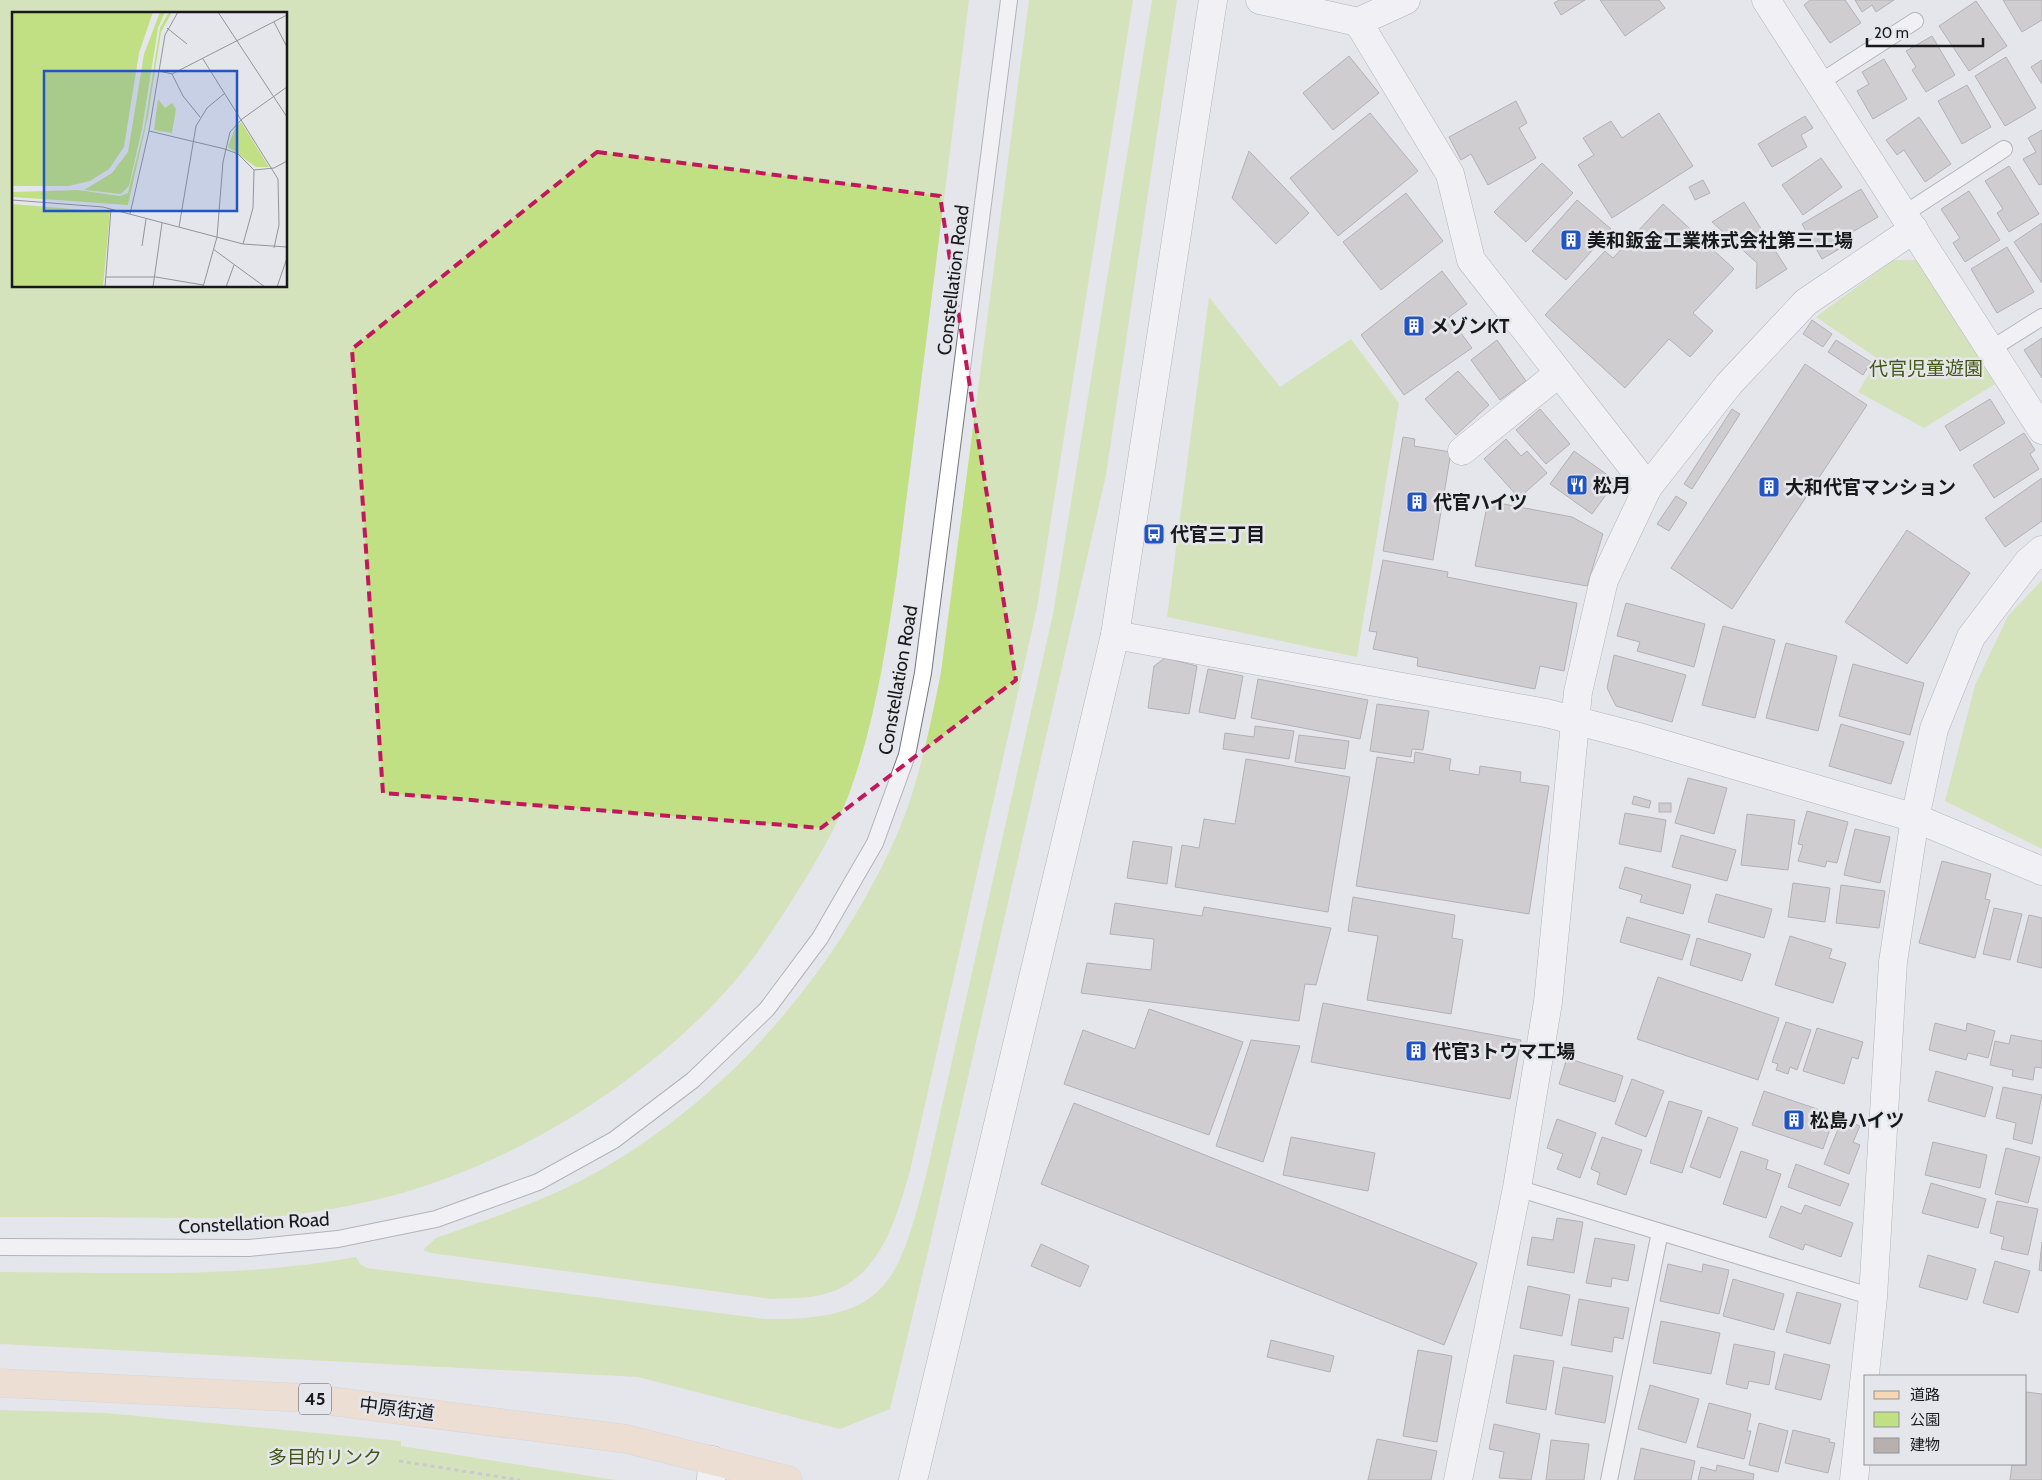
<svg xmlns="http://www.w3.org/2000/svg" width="2042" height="1480" font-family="Cabin,'Noto Sans JP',sans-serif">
	<rect width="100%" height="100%" fill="#e5e6ec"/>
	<g fill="#c0e083" fill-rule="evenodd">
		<path d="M0 0H969L897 574C886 648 875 723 849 794 836 829 816 862 796 894 777 924 758 954 735 981 661 1067 548 1142 442 1180 398 1196 353 1206 307 1213 264 1220 220 1218 176 1218 117 1217 59 1217 0 1217ZM14 14H286V286H14Z"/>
		<path d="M1029 0H1133L1037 608 910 1171C894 1227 876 1289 810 1297 797 1299 784 1298 772 1299L431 1253 423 1250 436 1238C482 1221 538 1203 582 1180 716 1109 825 987 890 850 917 794 929 732 941 672Z"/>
		<path d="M1152 0H1177L1106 475 927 1256 890 1409 840 1429 638 1377 0 1344V1272C118 1272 239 1279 356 1257L360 1264 367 1268 765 1319C887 1321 898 1283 926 1176L1053 614Z"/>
		<polygon points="1893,260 1916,260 1995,384 1924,428 1858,392 1878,359 1816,317"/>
		<polygon points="1209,297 1280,387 1351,339 1399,403 1357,657 1167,617"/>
		<polygon points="2042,580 2042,849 1945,801 1975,685 2008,616"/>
		<polygon points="0,1410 105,1413 401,1441 401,1446 615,1480 0,1480"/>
	</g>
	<g fill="#b7b0ae" stroke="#77716f">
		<polygon points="1559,0 1585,0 1561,15 1554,3"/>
		<polygon points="1600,0 1659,0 1665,8 1625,36"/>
		<polygon points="1810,0 1845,0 1861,23 1830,43 1804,5"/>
		<polygon points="1855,0 1894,0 1876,12 1872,5 1862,12"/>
		<polygon points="2003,0 2042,0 2042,20 2022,32"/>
		<polygon points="1976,1 2007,46 1969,71 1939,26"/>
		<polygon points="1932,36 1955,75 1926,92 1912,70 1916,67 1906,51"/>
		<polygon points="1349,56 1379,93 1333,130 1303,93"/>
		<polygon points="2006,57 2036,108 2005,126 1975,76"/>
		<polygon points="1884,59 1907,99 1873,119 1857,91 1869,84 1862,72"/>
		<polygon points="2042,60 2042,84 2031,67"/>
		<polygon points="1967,85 1991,127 1962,144 1938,101"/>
		<polygon points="1516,101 1527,123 1519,128 1536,158 1488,185 1471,154 1461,160 1449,137"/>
		<polygon points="1370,113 1418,171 1338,236 1290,178"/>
		<polygon points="1659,113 1693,166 1612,218 1578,165 1594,155 1583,138 1611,121 1622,138"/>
		<polygon points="1805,116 1813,128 1801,135 1807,147 1772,167 1758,144"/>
		<polygon points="1919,117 1951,164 1925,182 1904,150 1897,155 1886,140"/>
		<polygon points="2042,130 2042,184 2039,185 2023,159 2036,152 2028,138"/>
		<polygon points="1249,151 1309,213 1276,244 1232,198"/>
		<polygon points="1821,158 1842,187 1803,215 1782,185"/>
		<polygon points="1542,163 1573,193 1526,242 1494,212"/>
		<polygon points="2009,166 2039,214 2009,232 1997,213 2003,209 1985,181"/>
		<polygon points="1703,180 1710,193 1695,200 1689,187"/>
		<polygon points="1861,189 1878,217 1849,234 1853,241 1822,259 1802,224"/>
		<polygon points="1969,191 2000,240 1965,262 1953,243 1960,238 1941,209"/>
		<polygon points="1406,193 1443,241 1381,290 1343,242"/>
		<polygon points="1577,200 1611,229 1566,280 1532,251"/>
		<polygon points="1744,202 1787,269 1756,289 1757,263 1712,222"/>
		<polygon points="1663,204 1734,269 1693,313 1713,331 1690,357 1669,339 1625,388 1545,315 1605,251 1613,258"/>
		<polygon points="2042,223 2042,283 2014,242"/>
		<polygon points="2007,247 2034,292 1997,313 1971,269"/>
		<polygon points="1442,271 1467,304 1449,317 1472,348 1404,395 1361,335"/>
		<polygon points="1812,320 1832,334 1823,347 1803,334"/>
		<polygon points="2042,338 2042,378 2024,350"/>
		<polygon points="1497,340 1526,381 1500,400 1471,360"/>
		<polygon points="1836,340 1871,362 1863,375 1828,352"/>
		<polygon points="1805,364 1867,405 1732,609 1671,568"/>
		<polygon points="1458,371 1489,405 1456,435 1425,399"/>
		<polygon points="1990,399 2005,423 1960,451 1945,426"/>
		<polygon points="1540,409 1570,444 1546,464 1516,430"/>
		<polygon points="1732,409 1740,414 1692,489 1684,484"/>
		<polygon points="2024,433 2035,450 2030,454 2039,469 1994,498 1973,465"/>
		<polygon points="1403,437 1415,439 1414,446 1451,452 1433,560 1383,551"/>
		<polygon points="1506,439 1521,456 1527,451 1547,473 1519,498 1484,459"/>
		<polygon points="1574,451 1616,481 1592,514 1550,484"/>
		<polygon points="2042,478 2042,521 2005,547 1985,518"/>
		<polygon points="1676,496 1687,503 1669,531 1657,524"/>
		<polygon points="1488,501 1572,517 1603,534 1587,586 1475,566"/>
		<polygon points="1907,530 1970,573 1907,664 1845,622"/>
		<polygon points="1383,560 1448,572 1447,577 1577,603 1564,671 1540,666 1535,689 1417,666 1418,658 1373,649 1377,632 1369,631"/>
		<polygon points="1626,603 1705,624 1694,667 1637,651 1640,642 1617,636"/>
		<polygon points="1723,626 1775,640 1755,718 1702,705"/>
		<polygon points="1786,643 1837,656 1818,731 1766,718"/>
		<polygon points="1614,655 1686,675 1672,722 1616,706 1607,688"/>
		<polygon points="1165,658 1197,666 1189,714 1148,708 1154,666"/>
		<polygon points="1853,664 1924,683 1910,735 1839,716"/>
		<polygon points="1208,669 1243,676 1235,719 1199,712"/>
		<polygon points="1258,679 1368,700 1360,739 1251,718"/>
		<polygon points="1377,704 1429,711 1423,750 1412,749 1411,757 1370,751"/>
		<polygon points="1841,724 1904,742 1891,784 1829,766"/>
		<polygon points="1255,726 1294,731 1289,759 1223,749 1225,733 1254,737"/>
		<polygon points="1299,735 1349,741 1345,769 1295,762"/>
		<polygon points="1415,752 1451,759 1449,770 1479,775 1480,766 1521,772 1520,782 1549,786 1529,914 1356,886 1377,757 1414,763"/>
		<polygon points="1246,759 1350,777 1328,912 1175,887 1182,845 1199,848 1204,819 1235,824"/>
		<polygon points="1688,778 1727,788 1714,834 1675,823"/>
		<polygon points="1634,796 1651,801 1649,808 1632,804"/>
		<rect x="1659" y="803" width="12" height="9"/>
		<polygon points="1807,811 1848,822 1837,863 1827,861 1825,867 1798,861 1803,845 1798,844"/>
		<polygon points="1625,813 1666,820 1661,852 1619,844"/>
		<polygon points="1747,814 1795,820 1788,870 1741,865"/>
		<polygon points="1855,829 1890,837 1880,883 1844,875"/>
		<polygon points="1681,835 1736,850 1727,881 1672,867"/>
		<polygon points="1133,841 1172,847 1167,884 1127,878"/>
		<polygon points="1942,861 1991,874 1985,899 1990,900 1975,958 1919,943"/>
		<polygon points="1625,867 1691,885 1683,914 1640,902 1642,895 1619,888"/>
		<polygon points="1793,883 1830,888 1825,922 1788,917"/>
		<polygon points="1841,885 1885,891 1879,928 1836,923"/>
		<polygon points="1716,894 1772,909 1764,938 1708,922"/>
		<polygon points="1353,897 1455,915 1452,938 1463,940 1451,1014 1367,1000 1378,936 1348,931"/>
		<polygon points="1115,903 1202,916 1204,907 1331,928 1316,985 1305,984 1299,1021 1081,993 1087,963 1151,970 1154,939 1110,934"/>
		<polygon points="1994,908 2022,914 2010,960 1983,954"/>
		<polygon points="2029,915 2042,918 2042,968 2017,962"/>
		<polygon points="1627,917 1690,935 1682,960 1620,942"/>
		<polygon points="1790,936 1832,949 1829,958 1846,963 1833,1003 1775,985"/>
		<polygon points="1697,938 1751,954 1742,981 1690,965"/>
		<polygon points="1658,977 1779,1018 1758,1080 1637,1039"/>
		<polygon points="1323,1003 1521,1040 1510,1099 1311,1062"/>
		<polygon points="1149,1009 1243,1042 1209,1135 1064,1084 1083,1030 1135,1049"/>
		<polygon points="1786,1022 1811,1030 1797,1070 1790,1067 1788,1074 1776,1070 1778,1064 1772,1062"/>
		<polygon points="1935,1023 1966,1031 1967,1023 1995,1031 1988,1058 1968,1053 1966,1060 1929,1050"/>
		<polygon points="1817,1028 1863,1042 1858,1059 1852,1057 1844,1084 1803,1071"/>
		<polygon points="2011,1035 2042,1041 2042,1068 2035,1067 2033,1080 2012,1076 2013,1070 1990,1065 1995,1041 2009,1044"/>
		<polygon points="1251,1040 1300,1046 1263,1162 1216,1146"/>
		<polygon points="1567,1058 1623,1076 1615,1102 1559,1084"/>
		<polygon points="1936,1071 1993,1087 1985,1117 1928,1101"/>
		<polygon points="1632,1079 1664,1091 1646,1137 1615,1124"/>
		<polygon points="2003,1087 2042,1095 2032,1144 2013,1139 2016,1123 1996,1118"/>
		<polygon points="1764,1091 1835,1115 1823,1149 1752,1125"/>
		<polygon points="1669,1101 1702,1111 1682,1173 1650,1163"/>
		<polygon points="1074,1103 1477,1263 1444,1345 1041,1184"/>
		<polygon points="1708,1117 1738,1128 1720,1178 1690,1167"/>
		<polygon points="1557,1119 1596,1133 1580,1178 1557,1169 1563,1154 1547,1148"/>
		<polygon points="1842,1119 1860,1126 1853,1142 1860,1145 1849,1174 1824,1164"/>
		<polygon points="1291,1137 1375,1153 1368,1191 1283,1175"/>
		<polygon points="1602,1137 1642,1150 1626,1195 1597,1184 1600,1173 1591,1169"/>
		<polygon points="1933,1142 1987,1155 1980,1188 1925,1175"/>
		<polygon points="2006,1148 2040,1157 2028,1203 1995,1194"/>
		<polygon points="1741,1151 1768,1160 1766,1169 1781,1174 1766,1218 1723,1204"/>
		<polygon points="1796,1164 1849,1184 1840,1206 1788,1187"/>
		<polygon points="1931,1183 1986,1199 1978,1228 1922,1213"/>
		<polygon points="1997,1201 2038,1209 2028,1255 2001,1249 2004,1237 1990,1233"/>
		<polygon points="1805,1205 1853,1223 1841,1257 1805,1244 1803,1250 1769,1237 1781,1206 1801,1214"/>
		<polygon points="1557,1218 1583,1222 1574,1273 1527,1265 1532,1237 1553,1240"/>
		<polygon points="1595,1238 1635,1245 1628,1281 1612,1278 1611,1287 1586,1283"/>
		<polygon points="2042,1242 2042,1271 2039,1270"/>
		<polygon points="1041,1244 1089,1266 1080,1287 1031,1266"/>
		<polygon points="1928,1255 1976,1269 1967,1300 1919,1287"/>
		<polygon points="1995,1261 2030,1271 2018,1313 1983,1303"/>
		<polygon points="1668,1264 1702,1272 1703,1264 1729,1270 1719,1314 1660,1301"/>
		<polygon points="1733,1279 1784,1294 1774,1330 1723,1316"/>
		<polygon points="1528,1286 1570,1295 1562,1336 1520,1328"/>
		<polygon points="1797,1292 1841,1304 1830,1344 1786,1332"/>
		<polygon points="1579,1299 1629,1308 1623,1339 1614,1337 1612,1352 1571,1345"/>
		<polygon points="1661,1321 1720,1333 1711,1374 1653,1363"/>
		<polygon points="1271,1340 1334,1356 1330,1372 1267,1357"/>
		<polygon points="1734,1344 1775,1352 1769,1385 1749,1381 1747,1389 1726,1384"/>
		<polygon points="1418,1350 1452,1356 1437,1442 1403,1436"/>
		<polygon points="1784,1354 1830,1365 1821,1400 1775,1389"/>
		<polygon points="1514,1355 1554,1361 1546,1410 1506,1403"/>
		<polygon points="1563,1367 1613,1376 1605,1423 1555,1414"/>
		<polygon points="1650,1385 1699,1399 1686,1443 1638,1429"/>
		<polygon points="2026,1392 2042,1394 2042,1480 2010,1480 2012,1464 2026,1464"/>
		<polygon points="1709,1403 1751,1414 1747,1431 1751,1431 1744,1459 1697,1447"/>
		<polygon points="1759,1423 1788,1431 1778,1472 1749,1465"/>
		<polygon points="1494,1424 1540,1434 1531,1480 1499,1478 1504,1452 1489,1449"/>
		<polygon points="1793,1430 1830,1439 1829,1442 1835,1443 1828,1473 1785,1463"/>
		<polygon points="1377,1439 1437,1451 1431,1480 1368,1480"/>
		<polygon points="1551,1440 1589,1444 1584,1480 1546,1480"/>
		<polygon points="1641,1448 1695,1461 1691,1480 1634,1480"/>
		<polygon points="1717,1465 1754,1474 1753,1480 1698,1480 1701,1467 1716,1471"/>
	</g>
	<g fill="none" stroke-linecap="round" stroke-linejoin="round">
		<g stroke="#75767b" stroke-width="18">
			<g id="service">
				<polyline points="1819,83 1915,21"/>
				<polyline points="1904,214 2004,149"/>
				<polyline points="1991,349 2042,317"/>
				<polyline points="1517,1188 1873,1297"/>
				<polyline points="0,1247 249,1248 338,1239 436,1219 538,1182 614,1140 693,1080 767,1009 820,938 875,843 907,755 923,673 1009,0"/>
				<polyline points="1609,1480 1660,1232"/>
			</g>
		</g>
		<g stroke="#75767b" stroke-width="29">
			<g id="minor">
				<polyline points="1260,0 1358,22 1406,0"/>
				<polyline points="1766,0 2042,430"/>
				<polyline points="1358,22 1450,174 1471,260 1648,487"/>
				<polyline points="1462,451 1559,373"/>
				<polyline points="1115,635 1546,713 1635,736 1915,818 2042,871"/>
				<polyline points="1458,1480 1517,1188 1548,1002 1578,692 1604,580 1648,487 1729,384 1806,302 1914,229"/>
				<polyline points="1854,1480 1873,1297 1893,962 1915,818 1934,729 1971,637 2028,562 2042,550"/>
			</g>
		</g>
		<g stroke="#75767b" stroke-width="29">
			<g id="tertiary">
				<polyline points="711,1480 712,1460"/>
				<polyline points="913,1480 1115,635 1213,0"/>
			</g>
		</g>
		<g stroke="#c3c3c4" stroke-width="29">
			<polyline id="primary" points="0,1383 307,1398 627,1439 788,1480"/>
		</g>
		<polyline stroke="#a6a7ac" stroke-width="3" stroke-dasharray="4 4" stroke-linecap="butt" points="399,1461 520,1480"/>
		<use href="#service" stroke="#fff" stroke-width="16"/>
		<use href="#minor" stroke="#fff" stroke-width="28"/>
		<use href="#tertiary" stroke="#fff" stroke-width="28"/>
		<use href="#primary" stroke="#f7d6b5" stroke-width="28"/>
	</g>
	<path d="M0 0H2042V1480H0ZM597 152 940 196 1016 680 821 828 383 793 352 349Z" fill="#e5e6ec" fill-opacity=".55" fill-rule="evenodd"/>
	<path fill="none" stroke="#c2185b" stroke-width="4" stroke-dasharray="10 6" stroke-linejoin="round" d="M597 152 940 196 1016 680 821 828 383 793 352 349Z"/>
	<defs>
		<g id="building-square" transform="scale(1.125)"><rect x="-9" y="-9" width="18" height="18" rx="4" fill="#2255c3" stroke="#e5e6ec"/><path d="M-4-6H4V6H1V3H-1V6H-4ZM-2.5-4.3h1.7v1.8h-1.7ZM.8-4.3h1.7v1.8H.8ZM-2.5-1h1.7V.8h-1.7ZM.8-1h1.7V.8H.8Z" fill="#fff"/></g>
		<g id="restaurant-square" transform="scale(1.125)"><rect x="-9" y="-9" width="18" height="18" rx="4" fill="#2255c3" stroke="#e5e6ec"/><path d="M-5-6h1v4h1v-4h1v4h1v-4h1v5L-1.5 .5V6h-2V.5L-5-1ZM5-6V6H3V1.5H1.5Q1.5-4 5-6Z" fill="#fff"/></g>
		<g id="bus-square" transform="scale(1.125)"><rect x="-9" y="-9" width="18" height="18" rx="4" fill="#2255c3" stroke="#e5e6ec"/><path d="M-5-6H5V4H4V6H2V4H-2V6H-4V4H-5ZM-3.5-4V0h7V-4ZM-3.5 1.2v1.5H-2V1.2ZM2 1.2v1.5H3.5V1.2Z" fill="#fff"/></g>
	</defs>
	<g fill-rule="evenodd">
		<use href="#building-square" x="1571" y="240"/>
		<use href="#building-square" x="1414" y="326"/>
		<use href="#restaurant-square" x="1577" y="485"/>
		<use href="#building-square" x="1769" y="487"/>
		<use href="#building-square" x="1417" y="502"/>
		<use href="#bus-square" x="1154" y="534"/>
		<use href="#building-square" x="1416" y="1051"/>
		<use href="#building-square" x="1794" y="1120"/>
	</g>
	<g text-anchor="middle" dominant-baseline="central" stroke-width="5" stroke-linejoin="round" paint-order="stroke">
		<rect fill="#e5e6ec" stroke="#56565a" stroke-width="1" x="299" y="1383.5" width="32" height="31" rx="4"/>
		<g font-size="18" font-weight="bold" fill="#19191b">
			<text x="315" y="1399">45</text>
		</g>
		<g font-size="19" font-weight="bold" fill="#19191b" stroke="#e5e6ec" text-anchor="start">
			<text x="1587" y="240">美和鈑金工業株式会社第三工場</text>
			<text x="1430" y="326">メゾンKT</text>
			<text x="1593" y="485">松月</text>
			<text x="1785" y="487">大和代官マンション</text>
			<text x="1433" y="502">代官ハイツ</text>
			<text x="1170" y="534">代官三丁目</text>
			<text x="1432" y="1051">代官3トウマ工場</text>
			<text x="1810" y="1120">松島ハイツ</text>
		</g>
		<g font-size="19" fill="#19191b" stroke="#e5e6ec">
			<text transform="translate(953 280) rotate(-83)">Constellation Road</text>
			<text transform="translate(898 680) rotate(-80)">Constellation Road</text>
			<text transform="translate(254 1223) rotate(-3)">Constellation Road</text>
			<text transform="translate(397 1409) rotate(7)">中原街道</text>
		</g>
		<g font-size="19" fill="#435713" stroke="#e5e6ec">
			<text x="1926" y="368">代官児童遊園</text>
			<text x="325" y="1457">多目的リンク</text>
		</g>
	</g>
	<g transform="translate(12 12)">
		<rect width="275" height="275" fill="#e5e6ec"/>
		<path d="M0 0H141L127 41 112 135 97 157 78 169 57 174H0ZM148 0H153L146 16 130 117 117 174 109 182 72 178 100 161 116 140 132 42ZM157 0H160L149 20 136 104 116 193 0 185V180L66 178 108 184 116 181 132 117 148 16ZM146 87 153 96 160 91 164 97 160 121 142 118ZM229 110 257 155H244L216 135 222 118ZM0 192 98 200 91 275H0Z" fill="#c0e083"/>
		<path fill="none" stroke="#939498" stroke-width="1" d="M206 0 275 105M262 10 275 35M155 16 175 32M191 47 266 167 267 213 262 236M147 59 160 62 275 3M160 62 171 84 188 105M137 119 213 137 226 142 242 158 262 156 275 149M0 188 91 195 231 232 275 235M118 202 137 119 153 23 166 0M167 215 184 114 195 96 213 81M231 232 241 196 242 158M130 234 134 207M201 237 253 275M94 265H144L191 273M93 275 99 197M141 275 150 211M191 275 205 225 211 150 218 120 230 107 275 75M214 275 222 253M265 275 275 246"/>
		<path fill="#2255c3" fill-opacity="0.15" stroke="#2255c3" stroke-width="2.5" d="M32 59H225V199H32Z"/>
		<rect width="275" height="275" fill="none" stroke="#19191b" stroke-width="2.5"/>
	</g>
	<rect x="1864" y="1375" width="162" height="90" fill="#e5e6ec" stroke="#939498"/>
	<rect x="1874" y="1391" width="25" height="8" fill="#f7d6b5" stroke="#939498"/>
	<text x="1910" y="1400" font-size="15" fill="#19191b">道路</text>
	<rect x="1874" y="1412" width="25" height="15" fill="#c0e083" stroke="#939498"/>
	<text x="1910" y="1425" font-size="15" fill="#19191b">公園</text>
	<rect x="1874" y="1438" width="25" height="15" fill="#b7b0ae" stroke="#939498"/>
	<text x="1910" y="1450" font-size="15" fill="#19191b">建物</text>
	<path d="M1867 38v8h116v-8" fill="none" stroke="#19191b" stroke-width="2.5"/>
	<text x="1874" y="38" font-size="15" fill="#19191b" stroke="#e5e6ec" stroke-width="4" paint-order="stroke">20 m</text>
</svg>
